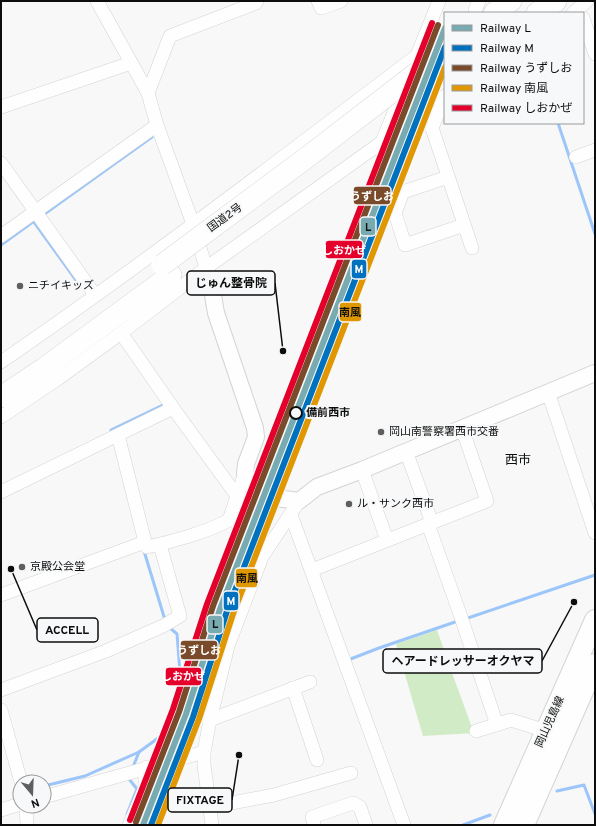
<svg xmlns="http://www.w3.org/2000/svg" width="596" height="826" font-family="Overpass,'Noto Sans JP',sans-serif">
	<rect width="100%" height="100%" fill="#f8f8f8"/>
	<polygon fill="#d0ebc5" points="437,630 452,673 474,733 423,736 396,644"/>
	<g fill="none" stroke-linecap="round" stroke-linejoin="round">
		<g stroke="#9cc6f9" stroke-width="3">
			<polyline points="558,123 595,234"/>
			<polyline points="43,215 152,137"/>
			<polyline points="34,222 78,283"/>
			<polyline points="1,245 37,219"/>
			<polyline points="112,434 111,430 165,404"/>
			<polyline points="144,551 165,620"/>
			<polyline points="465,619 595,575"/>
			<polyline points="348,660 379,648 458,621"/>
			<polyline points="133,767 139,752"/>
			<polyline points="44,786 85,776 139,752 161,736 181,686 177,634 169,627"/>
			<polyline points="557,791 584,785 595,814"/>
			<polyline points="127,814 137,789 129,779 130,776"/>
			<polyline points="463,825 490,815"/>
		</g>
		<g stroke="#d3d3d3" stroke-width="14">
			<g id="minor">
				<polyline points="97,1 148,93 157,125 193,224 206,268"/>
				<polyline points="318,1 321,8 341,1"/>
				<polyline points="476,13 475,10 479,1"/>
				<polyline points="573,13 587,1"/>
				<polyline points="583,18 595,54"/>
				<polyline points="148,93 170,36 256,3 257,1"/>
				<polyline points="445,96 432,128 472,248"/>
				<polyline points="1,107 131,63"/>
				<polyline points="576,157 595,150"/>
				<polyline points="1,163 95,295"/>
				<polyline points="448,177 403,192 395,213 405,245 464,225"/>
				<polyline points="1,236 157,125"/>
				<polyline points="121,333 173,408 237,496"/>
				<path d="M1 362C142 265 278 161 415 57"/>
				<polyline points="548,392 595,533"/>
				<polyline points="1,417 59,378 121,333 206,268 382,142 439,1"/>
				<polyline points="118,435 145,542"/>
				<polyline points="406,451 432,523"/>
				<polyline points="362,470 387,540"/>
				<polyline points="1,492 173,408"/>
				<polyline points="291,515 404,825"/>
				<polyline points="428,524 461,617 497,725"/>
				<polyline points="312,570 487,501 462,428"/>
				<path d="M1 595 145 542 147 547C171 542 208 532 229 520L245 473"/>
				<polyline points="293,688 317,760"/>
				<polyline points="1,690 106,651 163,626 180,616 160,545"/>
				<polyline points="1,710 21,782"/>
				<polyline points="210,720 310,682"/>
				<polyline points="476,731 511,720 546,731"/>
				<polyline points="44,797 204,752"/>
				<polyline points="26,806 27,825"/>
				<polyline points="210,807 274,795 351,773"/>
				<polyline points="1,810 20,804"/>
				<polyline points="129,825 144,791 147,767"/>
				<polyline points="154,825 179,758"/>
				<polyline points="212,825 204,765 204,752 210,720 228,646 262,557 299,501"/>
				<polyline points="314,825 312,817 353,803 360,807 366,825"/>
			</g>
		</g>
		<g stroke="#d3d3d3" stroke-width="18">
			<polyline id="tertiary" points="206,268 212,289 216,313 255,428 256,437 246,464 245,473 247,477 258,491 276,498 299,501 317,487 362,470 595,373"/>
		</g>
		<g stroke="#d3d3d3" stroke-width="22">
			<g id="primary">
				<polyline points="504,825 595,620"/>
				<polyline points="524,825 595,664"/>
			</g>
		</g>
		<g stroke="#d3d3d3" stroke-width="22">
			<g id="trunk">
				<polyline points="494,13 511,1"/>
				<polyline points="537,13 556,1"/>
				<polyline points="1,397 43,369 171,275"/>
			</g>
		</g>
		<use href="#minor" stroke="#fefefe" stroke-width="13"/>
		<use href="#tertiary" stroke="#fefefe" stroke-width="16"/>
		<use href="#primary" stroke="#fefefe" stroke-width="20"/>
		<use href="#trunk" stroke="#fefefe" stroke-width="21"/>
		<g stroke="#d3d3d3" stroke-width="22" stroke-linecap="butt">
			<polyline id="trunk-bridge" points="162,265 310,155 445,51"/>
		</g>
		<use href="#trunk-bridge" stroke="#fefefe" stroke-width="21"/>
		<g stroke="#f7f8f9" stroke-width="9">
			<polyline id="rail-1" points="143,825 186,714 220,609 445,28"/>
		</g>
		<g stroke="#f7f8f9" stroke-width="9">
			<polyline id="rail-2" points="151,825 193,717 227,611 445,47"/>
		</g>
		<g stroke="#f7f8f9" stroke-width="9">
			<polyline id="rail-3" points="136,822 179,712 213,606 438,25"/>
		</g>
		<g stroke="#f7f8f9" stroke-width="9">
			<polyline id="rail-4" points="158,825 199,719 233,614 445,67"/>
		</g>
		<g stroke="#f7f8f9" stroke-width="9">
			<polyline id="rail-5" points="130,820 173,709 207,604 432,23"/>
		</g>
		<use href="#rail-1" stroke="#78abb1" stroke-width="6"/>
		<use href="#rail-2" stroke="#0071be" stroke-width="6"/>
		<use href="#rail-3" stroke="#7a4b2a" stroke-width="6"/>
		<use href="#rail-4" stroke="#e09701" stroke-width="6"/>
		<use href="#rail-5" stroke="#e4002b" stroke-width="6"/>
	</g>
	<g fill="#5f5f5f" stroke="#f7f8f9" stroke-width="1.5">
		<circle cx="20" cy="286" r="4"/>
		<circle cx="381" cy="432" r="4"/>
		<circle cx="349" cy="504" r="4"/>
		<circle cx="22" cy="567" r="4"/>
	</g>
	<circle fill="#f7f8f9" stroke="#0d0d0d" stroke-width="2" cx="296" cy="413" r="6"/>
	<g text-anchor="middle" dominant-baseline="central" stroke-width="4" stroke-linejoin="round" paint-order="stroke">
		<g font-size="11" fill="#0d0d0d" stroke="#f7f8f9">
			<text transform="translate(225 218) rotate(-36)">国道2号</text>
			<text transform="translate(550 722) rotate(-66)">岡山児島線</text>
		</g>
		<g font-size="11" fill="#0d0d0d" stroke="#f7f8f9" text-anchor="start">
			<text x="28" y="286">ニチイキッズ</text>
			<text x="389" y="432">岡山南警察署西市交番</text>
			<text x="357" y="504">ル・サンク西市</text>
			<text x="30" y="567">京殿公会堂</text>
		</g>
		<g font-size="11" font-weight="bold" fill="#0d0d0d" stroke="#f7f8f9" text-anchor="start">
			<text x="306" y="413">備前西市</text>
		</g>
		<g font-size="13" fill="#0d0d0d" stroke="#f7f8f9">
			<text x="518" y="461">西市</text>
		</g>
	</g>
	<path fill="none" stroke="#0d0d0d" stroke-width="1.5" d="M283 351L275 283M11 569L37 630M574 602L542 661M239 755L232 800"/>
	<g fill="#0d0d0d" stroke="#f7f8f9" stroke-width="1.5">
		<circle cx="283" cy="351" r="4"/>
		<circle cx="11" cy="569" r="4"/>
		<circle cx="574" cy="602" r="4"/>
		<circle cx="239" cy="755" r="4"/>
	</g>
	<g fill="#f7f8f9" stroke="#0d0d0d" stroke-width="1.5">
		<rect x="187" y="271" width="88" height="24" rx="4"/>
		<rect x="37" y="618" width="61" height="24" rx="4"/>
		<rect x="383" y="649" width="159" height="24" rx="4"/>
		<rect x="168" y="788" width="64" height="24" rx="4"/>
	</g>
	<g font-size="12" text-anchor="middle" font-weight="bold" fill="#0d0d0d">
		<text x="231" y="287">じゅん整骨院</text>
		<text x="67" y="634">ACCELL</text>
		<text x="463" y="665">ヘアードレッサーオクヤマ</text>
		<text x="200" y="804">FIXTAGE</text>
	</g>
	<g stroke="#f7f8f9" stroke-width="1.5">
		<rect x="353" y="186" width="38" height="19" rx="4" fill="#7a4b2a"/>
		<rect x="360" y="217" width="16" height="19" rx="4" fill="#78abb1"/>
		<rect x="325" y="240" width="38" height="19" rx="4" fill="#e4002b"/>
		<rect x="351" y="259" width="16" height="20" rx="4" fill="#0071be"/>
		<rect x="339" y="302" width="23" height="20" rx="4" fill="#e09701"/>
		<rect x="235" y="568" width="23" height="20" rx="4" fill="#e09701"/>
		<rect x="223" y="591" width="16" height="20" rx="4" fill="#0071be"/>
		<rect x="207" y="615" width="16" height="19" rx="4" fill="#78abb1"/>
		<rect x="180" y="640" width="38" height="20" rx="4" fill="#7a4b2a"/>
		<rect x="165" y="667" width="37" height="19" rx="4" fill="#e4002b"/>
	</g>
	<g font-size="11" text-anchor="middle" font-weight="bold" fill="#fff">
		<text x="372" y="200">うずしお</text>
		<text x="344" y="254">しおかぜ</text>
		<text x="359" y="273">M</text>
		<text x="231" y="605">M</text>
		<text x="199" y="654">うずしお</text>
		<text x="183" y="680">しおかぜ</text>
	</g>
	<g font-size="11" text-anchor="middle" font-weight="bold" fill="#111">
		<text x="368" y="231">L</text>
		<text x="350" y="316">南風</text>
		<text x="247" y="582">南風</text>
		<text x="215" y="628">L</text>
	</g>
	<rect width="596" height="826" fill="none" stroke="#0d0d0d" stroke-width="4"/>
	<rect x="444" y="12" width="140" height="112" fill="#f7f8f9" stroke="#999a9b"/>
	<rect x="452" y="25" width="20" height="6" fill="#78abb1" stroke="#999a9b"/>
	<text x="480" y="32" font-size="12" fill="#0d0d0d">Railway L</text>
	<rect x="452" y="45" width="20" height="6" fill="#0071be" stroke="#999a9b"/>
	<text x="480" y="52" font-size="12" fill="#0d0d0d">Railway M</text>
	<rect x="452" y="65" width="20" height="6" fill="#7a4b2a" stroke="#999a9b"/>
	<text x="480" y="72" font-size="12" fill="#0d0d0d">Railway うずしお</text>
	<rect x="452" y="85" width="20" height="6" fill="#e09701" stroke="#999a9b"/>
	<text x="480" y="92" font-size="12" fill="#0d0d0d">Railway 南風</text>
	<rect x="452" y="105" width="20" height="6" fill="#e4002b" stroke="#999a9b"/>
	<text x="480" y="112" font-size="12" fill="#0d0d0d">Railway しおかぜ</text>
	<g transform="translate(32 794) rotate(161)"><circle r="19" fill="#f7f8f9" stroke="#999a9b"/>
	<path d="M0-3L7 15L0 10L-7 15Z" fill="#5f5f5f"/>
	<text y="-6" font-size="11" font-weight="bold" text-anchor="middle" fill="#0d0d0d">N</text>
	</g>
</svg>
